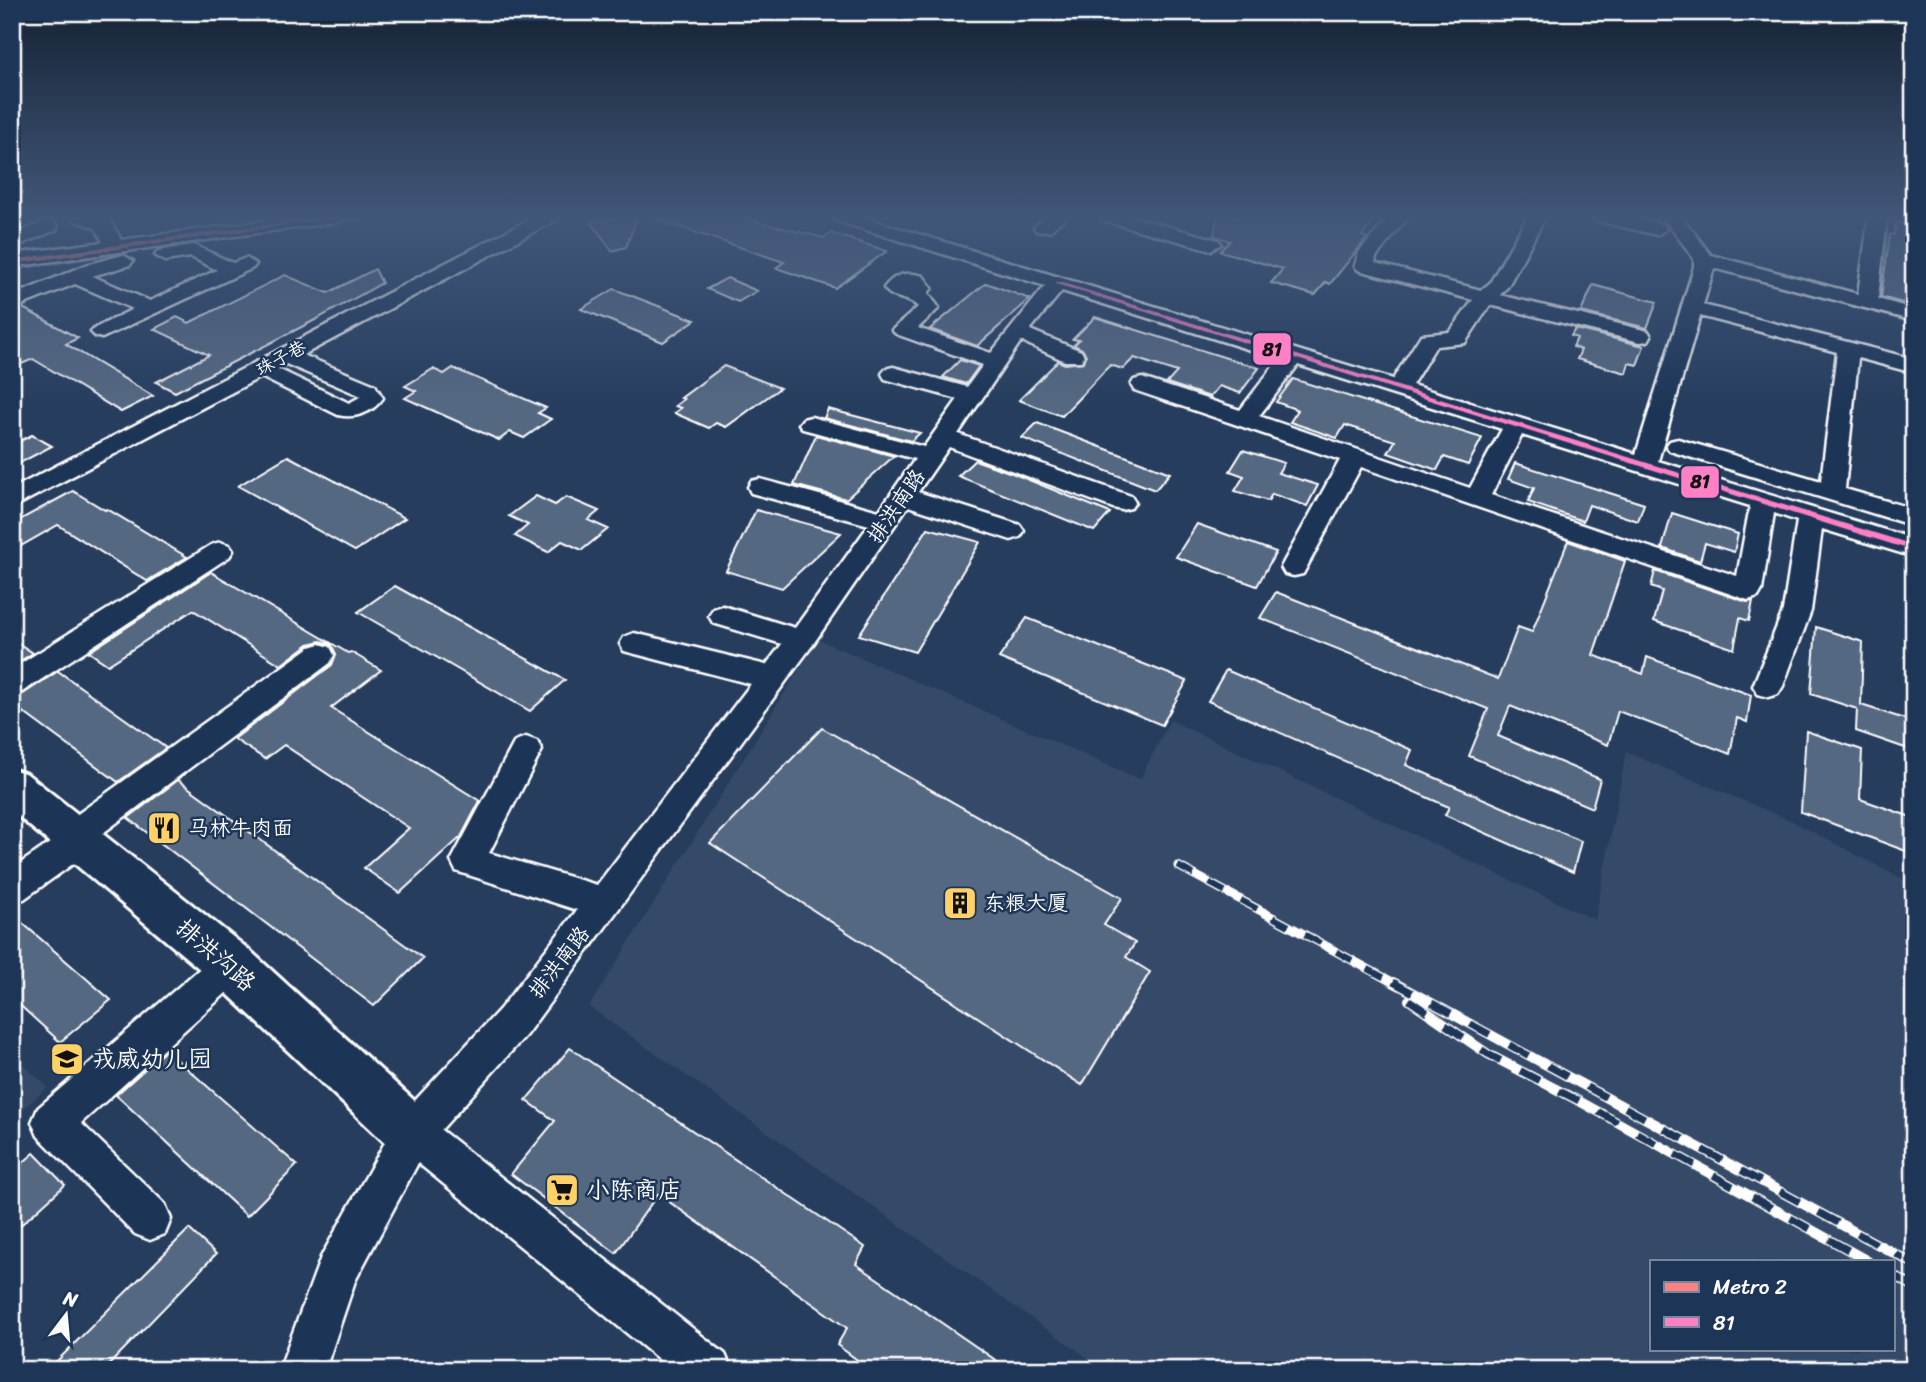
<svg xmlns="http://www.w3.org/2000/svg" width="1926" height="1382" font-family="Sriracha,'LXGW WenKai TC',sans-serif">
	<rect width="100%" height="100%" fill="#263d5e"/>
	<filter id="ink" filterUnits="userSpaceOnUse"><feTurbulence type="fractalNoise" baseFrequency=".0143" numOctaves="2"/><feDisplacementMap in="SourceGraphic" scale="14" xChannelSelector="R" yChannelSelector="G"/><feConvolveMatrix kernelMatrix="1 2 1 2 8 2 1 2 1" color-interpolation-filters="sRGB"/></filter>
	<g filter="url(#ink)">
		<g fill="#344a68" fill-rule="evenodd">
			<path d="M818 639 1140 779 1170 720 1595 920 1626 752 1790 820 1914 885V1370H1105L589 1007ZM1651 1261H1893V1349H1651Z"/>
			<polygon points="12,1054 48,1087 12,1119"/>
		</g>
		<g fill="none" stroke-linecap="round" stroke-linejoin="round">
			<g stroke="#a4aebb" stroke-width="5">
				<polyline points="335,221 372,216"/>
				<polyline points="12,268 212,239"/>
			</g>
		</g>
		<g fill="#556781" stroke="#fff" stroke-width="2">
			<polygon points="625,216 638,216 626,247 612,251 591,222"/>
			<polygon points="656,216 735,216 824,238 831,233 887,251 835,288 776,268 784,262 655,219"/>
			<polygon points="1217,216 1378,216 1362,236 1367,238 1330,284 1326,282 1315,295 1271,283 1283,269 1220,251 1230,241 1214,236"/>
			<polygon points="1896,223 1914,227 1914,275 1910,305 1881,297 1890,234 1894,235"/>
			<polygon points="375,269 382,283 317,319 175,392 156,382 209,355 154,329 177,317 189,323 285,275 328,293"/>
			<polygon points="727,278 757,291 738,302 707,289"/>
			<polygon points="986,283 1030,299 977,346 930,329"/>
			<polygon points="1593,285 1657,302 1647,328 1581,312"/>
			<polygon points="614,289 695,320 663,342 581,309"/>
			<polygon points="23,308 78,338 66,344 153,396 121,412 33,359 12,368 12,311"/>
			<polygon points="1095,317 1259,368 1240,393 1219,386 1210,397 1167,383 1177,372 1134,358 1123,369 1110,365 1062,416 1019,400 1058,361 1065,364 1083,362 1086,355 1082,349 1074,345 1079,340 1073,339"/>
			<polygon points="1575,329 1644,346 1637,365 1629,363 1626,373 1577,359 1581,350 1573,347 1577,338 1571,336"/>
			<polygon points="960,360 979,366 966,384 943,377"/>
			<polygon points="724,366 780,388 726,427 716,423 709,428 674,413 681,408 675,406 684,399 681,398"/>
			<polygon points="453,368 546,408 538,413 551,419 524,438 510,432 499,440 405,398 416,391 405,386 433,369 444,374"/>
			<polygon points="1293,379 1482,438 1468,465 1444,457 1437,470 1388,453 1395,441 1345,425 1337,438 1290,422 1298,410 1276,402"/>
			<polygon points="828,409 920,433 911,441 824,418"/>
			<polygon points="1037,423 1170,473 1155,490 1022,438"/>
			<polygon points="32,435 52,446 12,467 12,445"/>
			<polygon points="816,435 894,456 846,499 794,485"/>
			<polygon points="1243,450 1284,463 1278,473 1318,485 1307,506 1272,494 1268,501 1235,491 1244,476 1230,471"/>
			<polygon points="288,456 405,518 355,551 238,486"/>
			<polygon points="975,460 1012,473 1110,513 1094,531 958,476"/>
			<polygon points="1515,463 1644,504 1638,521 1589,505 1583,521 1528,502 1534,488 1508,479"/>
			<polygon points="73,491 105,510 107,509 187,557 147,581 58,525 12,551 12,524"/>
			<polygon points="536,496 555,505 566,497 599,511 588,520 608,529 582,550 562,541 548,552 515,536 528,525 509,516"/>
			<polygon points="756,510 841,533 782,588 726,571"/>
			<polygon points="1672,513 1738,534 1734,552 1705,543 1700,561 1662,548"/>
			<polygon points="1197,524 1276,552 1257,586 1176,557"/>
			<polygon points="928,528 980,542 915,652 859,635"/>
			<polygon points="1568,541 1625,561 1593,655 1643,674 1647,657 1751,695 1747,722 1737,718 1730,754 1618,711 1608,745 1510,706 1498,736 1600,779 1592,808 1469,756 1488,709 1260,618 1276,592 1498,679 1518,627 1532,632"/>
			<polygon points="1655,571 1747,602 1753,601 1749,621 1740,618 1734,649 1654,621 1662,591 1651,587"/>
			<polygon points="211,572 348,653 351,652 381,670 331,708 480,801 461,837 400,893 364,868 409,828 284,745 265,759 234,739 332,665 336,654 331,644 321,641 309,644 281,665 193,610 108,665 89,652"/>
			<polygon points="395,586 565,680 530,711 358,612"/>
			<polygon points="1027,618 1187,681 1162,725 999,658"/>
			<polygon points="1816,627 1863,642 1861,705 1914,722 1914,751 1856,731 1857,709 1811,694"/>
			<polygon points="12,639 33,653 12,666"/>
			<polygon points="1226,670 1412,750 1406,765 1581,841 1573,872 1445,815 1449,807 1208,701"/>
			<polygon points="58,671 166,748 118,782 12,704 12,697 23,694"/>
			<polygon points="822,728 1122,898 1104,925 1135,943 1126,957 1150,972 1082,1085 710,843"/>
			<polygon points="1806,731 1862,750 1860,799 1914,818 1914,854 1801,812"/>
			<polygon points="178,780 423,958 374,1006 128,818"/>
			<polygon points="12,914 111,1000 60,1042 12,998"/>
			<polygon points="570,1048 865,1247 856,1264 1010,1370 871,1370 837,1345 847,1328 658,1194 616,1253 511,1174 555,1121 526,1100"/>
			<polygon points="166,1050 297,1165 247,1216 116,1095"/>
			<polygon points="34,1153 65,1185 12,1233 12,1172"/>
			<polygon points="189,1229 216,1254 104,1370 48,1370"/>
		</g>
		<g fill="none" stroke-linecap="round" stroke-linejoin="round">
			<g stroke="#fff" stroke-width="5">
				<g id="minor">
					<polygon points="71,216 97,216 110,220 121,240 301,216 348,216 339,222 12,266 12,254 103,242 96,228 73,220"/>
					<path d="M536 216H558L556 220 303 355 375 385 383 398C372 413 356 419 338 415L261 377 12 508V489ZM286 364 359 395 360 397 349 403 278 369Z"/>
					<path d="M832 216H859L1393 379 1421 335 1450 332 1473 300 1358 270 1355 266 1359 252 1390 216H1409L1376 257 1375 263 1481 290 1490 283 1528 216H1546L1508 286 1500 295 1648 331 1651 336 1648 341 1640 342 1490 305 1465 343 1436 346 1412 385 1636 454 1694 267V259L1663 216H1681L1711 255 1858 294 1869 216H1887L1878 299 1914 309V321L1714 268 1703 305 1914 359V373L1858 358 1845 489 1914 509V526L1670 451 1666 446 1670 441 1678 439 1821 481 1837 352 1700 316 1658 461 1914 539V557L1822 529 1811 611 1783 686 1778 694 1768 697 1758 694 1753 686 1783 611 1797 521 1774 513 1762 590 1758 597 1748 600 1361 467 1303 574 1294 576 1285 574 1281 567 1340 460 1134 390 1131 385 1134 380 1142 378 1240 410 1279 359 1062 291 1030 330 1081 351 1084 356 1081 361H1065L1021 341 958 434 1131 496 1135 502 1131 508 1122 510 1113 508 949 447 918 492 1020 525 1024 531 1020 537 1011 540 908 506 811 647 526 1035 441 1130 725 1354 732 1370H672L418 1163 355 1281 325 1370H279L321 1257 398 1119 500 1009 577 910 456 871 451 861 515 741 526 737 537 741 542 750 489 853 597 885 751 684 624 651 620 644 624 637 634 633 766 665 782 644 713 623 709 616 713 609 723 606 795 628 869 525 751 493 748 487 751 481 760 479 879 511 915 459 803 429 799 424 803 419 811 417 924 447 958 399 885 379 882 374 885 369 893 367 967 387 983 365 896 334 892 330 918 307C908 296 893 301 884 288 894 274 906 271 923 276L932 288 928 293 939 308 918 328 991 353 1045 286 834 220ZM1298 365 1502 429 1470 488 1259 416ZM1522 435 1750 506 1737 576 1491 495Z"/>
					<polygon points="1047,216 1067,216 1050,231 1036,231 1034,227"/>
					<polygon points="1100,216 1128,216 1218,240 1221,244 1211,250 1102,220"/>
					<polygon points="1592,216 1623,216 1664,225 1666,229 1657,235 1594,220"/>
					<polygon points="1891,216 1914,216 1914,224 1893,220"/>
					<polygon points="49,220 58,226 56,230 12,248 12,235"/>
					<polygon points="194,245 233,263 246,258 256,264 253,268 102,338 95,336 91,332 95,328 133,309 75,284 12,309 12,296 86,265 123,255 133,261 130,265 92,276 150,301 217,270 191,257 165,261 155,255 158,251"/>
					<polygon points="220,542 229,545 233,551 229,557 22,692 12,695 12,669 211,545"/>
					<polygon points="320,644 330,647 334,655 330,663 95,839 91,851 24,899 12,903 12,869 57,838 61,826 310,647"/>
					<polygon points="231,948 244,953 249,965 244,977 81,1123 165,1204 171,1219 165,1234 150,1240 135,1234 38,1136 32,1122 38,1108 218,953"/>
				</g>
			</g>
			<g stroke="#fff" stroke-width="6">
				<polygon id="major" points="12,769 27,774 248,949 430,1115 438,1133 430,1151 412,1159 394,1151 214,981 12,811"/>
			</g>
			<use href="#minor" fill="#1d3557" fill-rule="evenodd"/>
			<use href="#major" fill="#1d3557" fill-rule="evenodd"/>
			<g stroke="#fff" stroke-width="9">
				<polyline id="rail-far1" points="1178,866 1396,984"/>
			</g>
			<g stroke="#fff" stroke-width="10">
				<g id="rail">
					<polyline points="1393,982 1914,1264"/>
					<polyline points="1409,1000 1488,1054 1579,1101 1868,1261"/>
					<polyline points="1893,1275 1914,1287"/>
				</g>
			</g>
			<use href="#rail-far1" stroke="#1d3557" stroke-width="6" stroke-dasharray="18" stroke-linecap="butt"/>
			<use href="#rail" stroke="#1d3557" stroke-width="7" stroke-dasharray="22" stroke-linecap="butt"/>
			<g stroke="#1d3557" stroke-width="6">
				<polygon id="bus-1" points="1056,282 1060,282 1914,545 1914,551 1056,284"/>
			</g>
			<use href="#bus-1" fill="#ff80c5" fill-rule="evenodd"/>
			<g stroke="#1d3557" stroke-width="6">
				<polygon id="metro-1" points="325,216 342,216 338,218 12,264 12,260"/>
			</g>
			<use href="#metro-1" fill="#ff8080" fill-rule="evenodd"/>
		</g>
	</g>
	<linearGradient id="sky" x2="0" y2="1"><stop stop-color="#152234"/><stop offset="0.53" stop-color="#415779"/><stop offset="1" stop-color="#415779" stop-opacity="0"/></linearGradient>
	<rect width="1926" height="409" fill="url(#sky)"/>
	<defs>
		<g id="restaurant-square" transform="scale(1.75)"><rect x="-9" y="-9" width="18" height="18" rx="4" fill="#ffd166" stroke="#1d3557"/><path d="M-5-6h1v4h1v-4h1v4h1v-4h1v5L-1.5 .5V6h-2V.5L-5-1ZM5-6V6H3V1.5H1.5Q1.5-4 5-6Z" fill="#111"/></g>
		<g id="building-square" transform="scale(1.75)"><rect x="-9" y="-9" width="18" height="18" rx="4" fill="#ffd166" stroke="#1d3557"/><path d="M-4-6H4V6H1V3H-1V6H-4ZM-2.5-4.3h1.7v1.8h-1.7ZM.8-4.3h1.7v1.8H.8ZM-2.5-1h1.7V.8h-1.7ZM.8-1h1.7V.8H.8Z" fill="#111"/></g>
		<g id="school-square" transform="scale(1.75)"><rect x="-9" y="-9" width="18" height="18" rx="4" fill="#ffd166" stroke="#1d3557"/><path d="M0-5L7-2L0 1L-7-2ZM-4 1L0 2.5L4 1V4Q0 6-4 4Z" fill="#111"/></g>
		<g id="supermarket-square" transform="scale(1.75)"><rect x="-9" y="-9" width="18" height="18" rx="4" fill="#ffd166" stroke="#1d3557"/><path d="M-6-5.5h2.5l.6 2H6L4.5 2H-2.5L-4.4-4H-6ZM-1.5 3.2a1.3 1.3 0 1 0 .1 0ZM3 3.2a1.3 1.3 0 1 0 .1 0Z" fill="#111"/></g>
	</defs>
	<g fill-rule="evenodd">
		<use href="#restaurant-square" x="164" y="828"/>
		<use href="#building-square" x="960" y="903"/>
		<use href="#school-square" x="67" y="1059"/>
		<use href="#supermarket-square" x="562" y="1190"/>
	</g>
	<g text-anchor="middle" dominant-baseline="central" stroke-width="5" stroke-linejoin="round" paint-order="stroke">
		<g font-size="18" fill="#fff" stroke="#1d3557">
			<text transform="translate(281 358) rotate(-28)">珠子巷</text>
		</g>
		<g font-size="21" fill="#fff" stroke="#1d3557">
			<text transform="translate(896 506) rotate(-55)">排洪南路</text>
			<text transform="translate(559 962) rotate(-52)">排洪南路</text>
		</g>
		<g font-size="21" fill="#fff" stroke="#1d3557" text-anchor="start">
			<text x="188" y="828">马林牛肉面</text>
			<text x="984" y="903">东粮大厦</text>
		</g>
		<g font-size="24" fill="#fff" stroke="#1d3557">
			<text transform="translate(216 955) rotate(41)">排洪沟路</text>
		</g>
		<g font-size="24" fill="#fff" stroke="#1d3557" text-anchor="start">
			<text x="92" y="1059">戎威幼儿园</text>
			<text x="586" y="1190">小陈商店</text>
		</g>
	</g>
	<g stroke="#1d3557" stroke-width="2.5">
		<rect x="1252" y="332" width="40" height="34" rx="7" fill="#ff80c5"/>
		<rect x="1680" y="465" width="40" height="34" rx="7" fill="#ff80c5"/>
	</g>
	<g font-size="19" text-anchor="middle" font-weight="bold" fill="#111">
		<text x="1272" y="356">81</text>
		<text x="1700" y="488">81</text>
	</g>
	<rect width="1926" height="1382" fill="none" stroke="#1d3557" stroke-width="42"/>
	<rect x="21" y="21" width="1884" height="1340" fill="none" stroke="#fff" stroke-width="2.5" filter="url(#ink)"/>
	<rect x="1650" y="1260" width="245" height="91" fill="#1d3557" stroke="#77869a" stroke-width="2"/>
	<rect x="1664" y="1282" width="35" height="10" fill="#ff8080" stroke="#77869a" stroke-width="2"/>
	<text x="1713" y="1294" font-size="21" fill="#ffffff">Metro 2</text>
	<rect x="1664" y="1317" width="35" height="10" fill="#ff80c5" stroke="#77869a" stroke-width="2"/>
	<text x="1713" y="1330" font-size="21" fill="#ffffff">81</text>
	<g transform="translate(66 1315) rotate(16)" stroke="#1d3557" stroke-width="5" paint-order="stroke">
	<path d="M0-5L12 26L0 18L-12 26Z" fill="#ffffff"/>
	<text y="-10" font-size="19" font-weight="bold" text-anchor="middle" fill="#ffffff">N</text>
	</g>
</svg>
